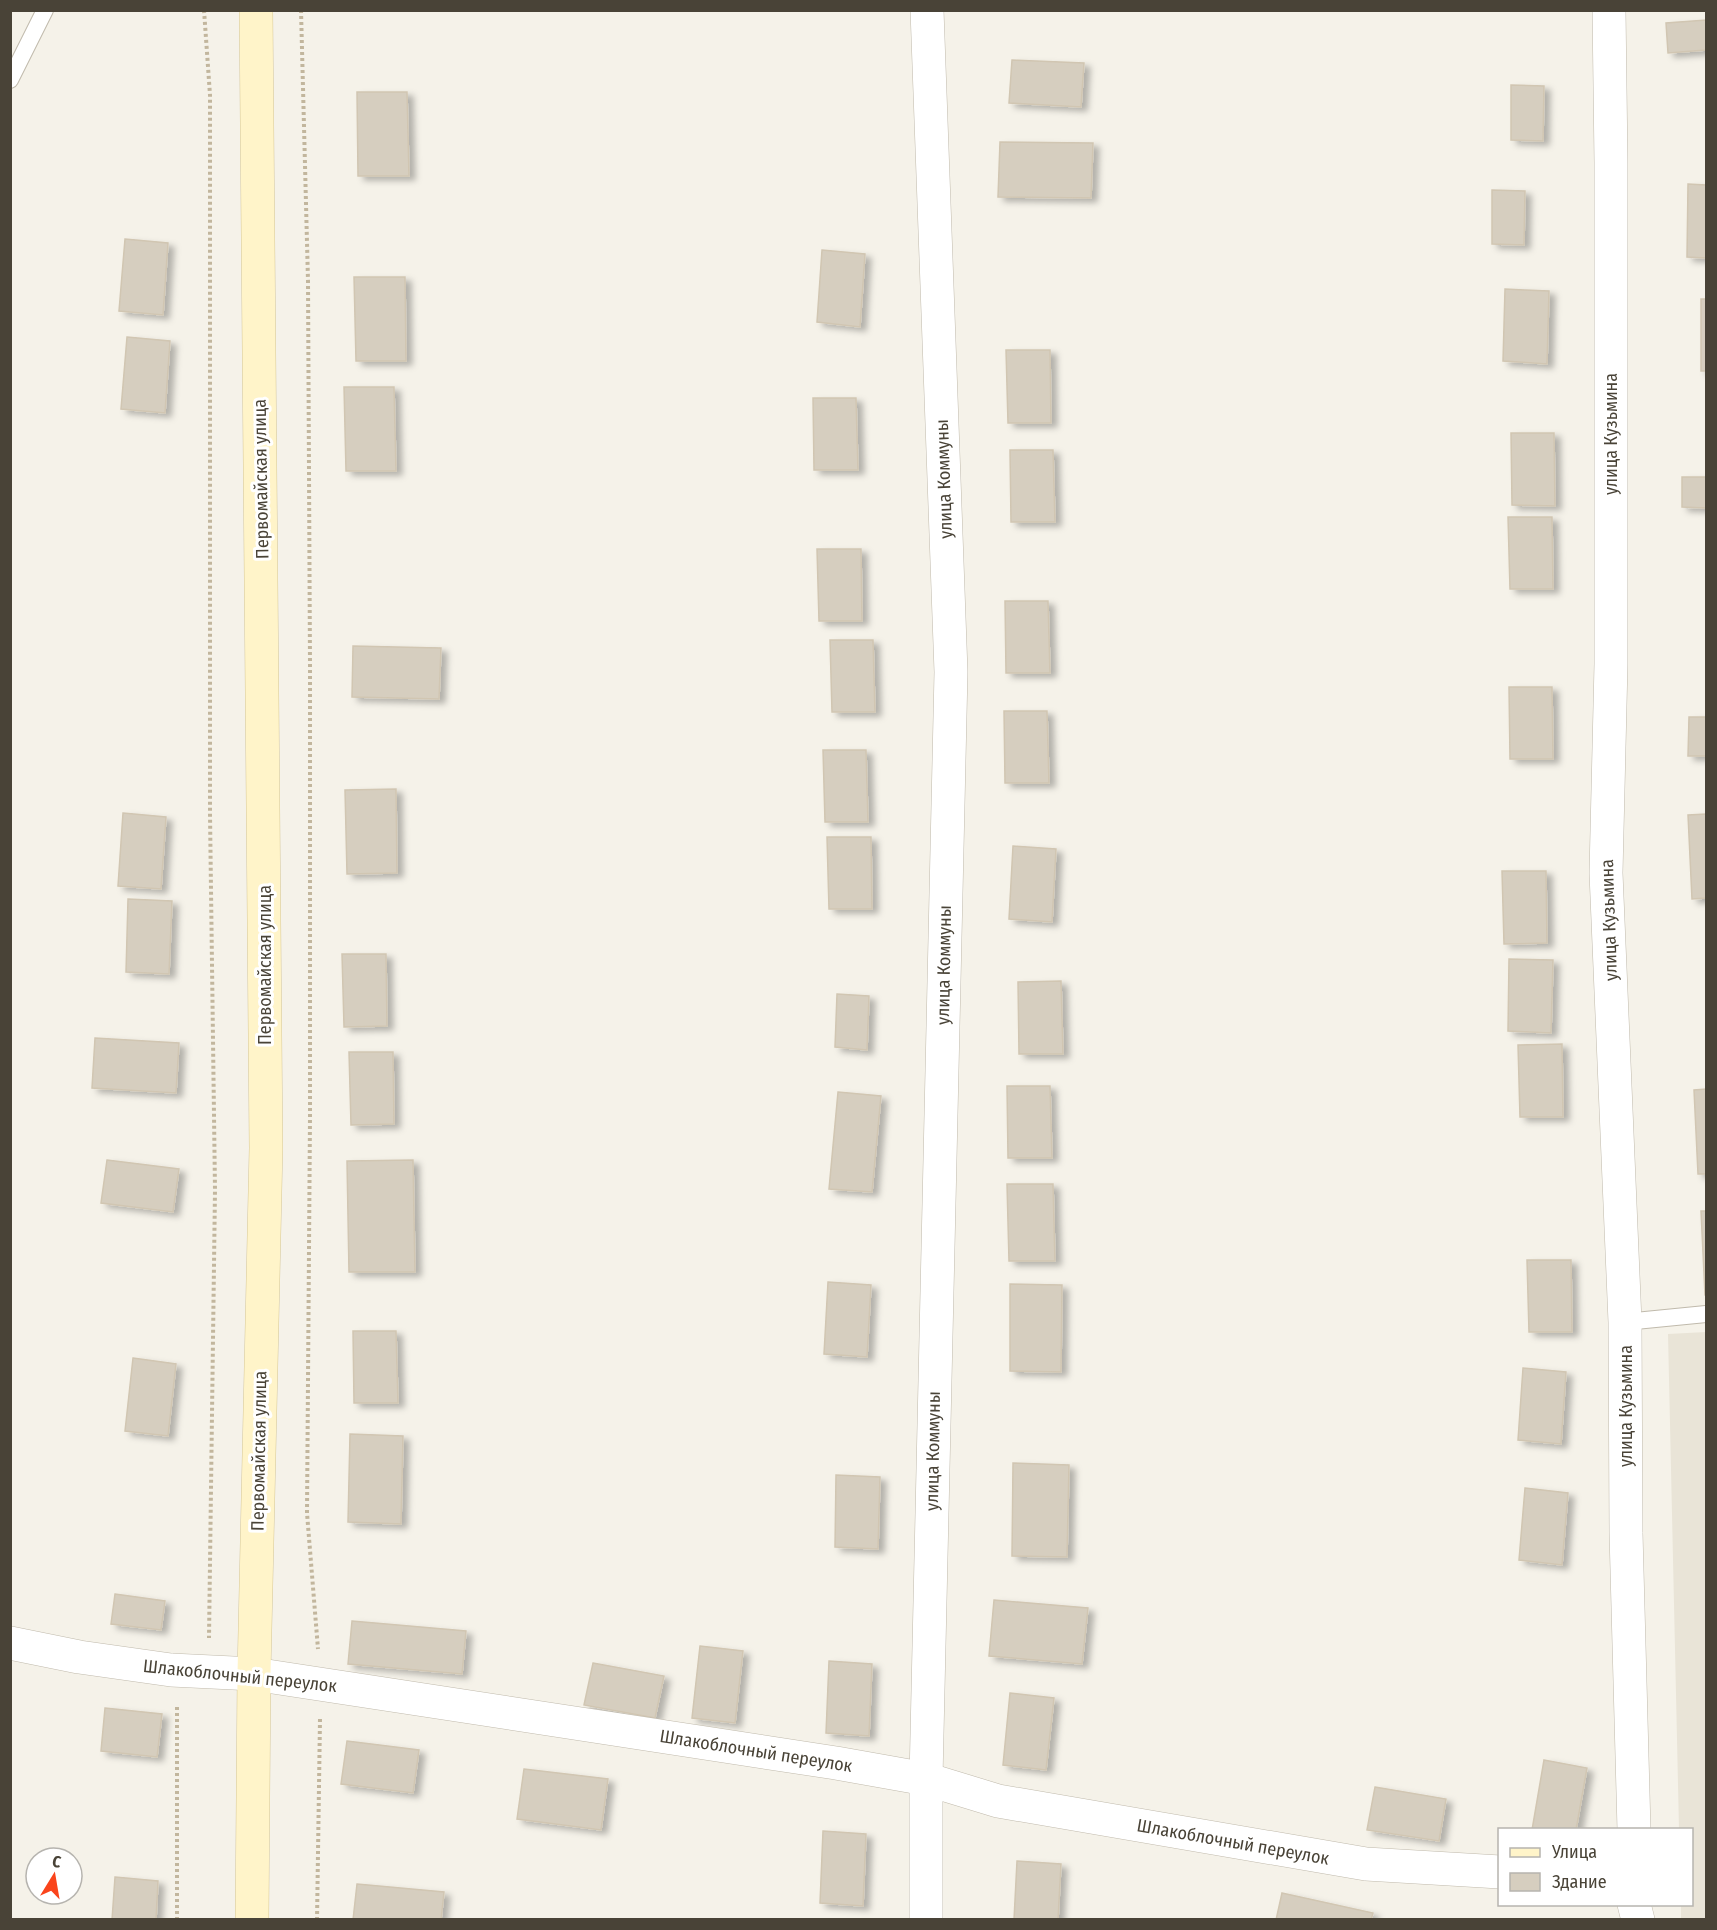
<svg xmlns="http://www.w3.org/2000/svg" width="1717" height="1930" font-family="'Fira Sans Condensed',sans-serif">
	<defs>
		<filter id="shadow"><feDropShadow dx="6" dy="4" stdDeviation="3" flood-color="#0004"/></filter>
	</defs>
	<rect width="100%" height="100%" fill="#f5f2e9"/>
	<polygon fill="#e9e4d7" points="1706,1332 1706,1919 1681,1920 1681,1905 1692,1904 1692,1830 1679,1829 1668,1334"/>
	<g fill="#d6cebf" stroke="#d1c6b2" stroke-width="1.5" filter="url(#shadow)">
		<polygon points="1706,20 1706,50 1668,53 1666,23"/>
		<polygon points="1012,60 1084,63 1081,107 1009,103"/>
		<polygon points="1511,85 1544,86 1543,141 1511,140"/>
		<polygon points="357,92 407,92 409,176 358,176"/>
		<polygon points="1000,142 1093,143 1091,198 998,197"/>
		<polygon points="1688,184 1706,185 1706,258 1687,257"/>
		<polygon points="1492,190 1525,191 1524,245 1492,244"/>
		<polygon points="125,239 168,243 163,315 119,311"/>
		<polygon points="822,250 865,254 860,327 817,322"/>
		<polygon points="354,277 405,277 406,361 356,361"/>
		<polygon points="1505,289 1549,291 1547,364 1503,361"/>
		<rect x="1701" y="299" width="5" height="72"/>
		<polygon points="127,337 170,341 165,413 121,409"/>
		<polygon points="1006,350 1050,350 1051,423 1008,423"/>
		<polygon points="344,387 394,387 396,471 346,471"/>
		<polygon points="813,398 856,398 858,470 814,470"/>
		<polygon points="1511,433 1554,433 1555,506 1512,505"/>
		<polygon points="1010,450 1053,450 1055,522 1011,522"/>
		<polygon points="1682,477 1706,477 1706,508 1682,507"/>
		<polygon points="1508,517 1552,517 1553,589 1510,589"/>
		<polygon points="817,549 861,549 862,621 819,621"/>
		<polygon points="1005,601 1048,601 1050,673 1006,673"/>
		<polygon points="830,640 873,640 875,712 832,712"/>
		<polygon points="353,646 441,648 439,699 352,697"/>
		<polygon points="1509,687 1552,687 1553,759 1510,759"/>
		<polygon points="1004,711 1047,711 1049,783 1005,783"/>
		<polygon points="1689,717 1706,717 1706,756 1688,756"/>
		<polygon points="823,750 866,750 868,822 825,822"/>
		<polygon points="396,789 397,873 347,874 345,790"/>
		<polygon points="123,813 166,817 161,889 118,886"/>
		<polygon points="1706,814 1706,898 1692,899 1688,815"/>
		<polygon points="827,837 871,837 872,909 829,909"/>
		<polygon points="1013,846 1056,849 1052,922 1009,919"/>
		<polygon points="1502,871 1546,871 1547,943 1504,944"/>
		<polygon points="128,899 172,901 169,974 126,972"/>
		<polygon points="342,954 386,954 387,1026 344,1027"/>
		<polygon points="1509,959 1553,960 1551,1033 1508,1031"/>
		<polygon points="1061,981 1063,1054 1019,1054 1018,982"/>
		<polygon points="837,994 869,996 867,1050 835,1047"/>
		<polygon points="95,1038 179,1043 176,1093 92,1088"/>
		<polygon points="1562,1044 1563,1117 1520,1117 1518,1045"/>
		<polygon points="349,1052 393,1052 394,1124 351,1125"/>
		<polygon points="1007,1086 1050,1086 1052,1158 1008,1158"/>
		<polygon points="1706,1089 1706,1174 1698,1174 1694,1090"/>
		<polygon points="838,1092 881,1096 872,1192 829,1189"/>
		<polygon points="107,1160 179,1169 173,1212 101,1203"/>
		<polygon points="413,1160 415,1272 349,1272 347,1161"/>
		<polygon points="1007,1184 1053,1184 1055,1261 1009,1261"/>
		<polygon points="1701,1211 1706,1211 1706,1295 1705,1295"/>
		<polygon points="1527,1260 1571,1260 1572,1332 1529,1332"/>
		<polygon points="828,1282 871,1285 867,1357 824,1354"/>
		<polygon points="1010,1284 1062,1285 1061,1372 1010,1371"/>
		<polygon points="353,1331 396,1331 398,1403 354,1403"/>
		<polygon points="133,1358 176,1364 168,1436 125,1431"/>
		<polygon points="1523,1368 1566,1372 1561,1444 1518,1440"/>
		<polygon points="350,1434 403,1436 401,1524 348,1522"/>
		<polygon points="1013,1463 1069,1465 1067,1557 1012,1556"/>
		<polygon points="836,1475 880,1477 878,1549 835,1547"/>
		<polygon points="1525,1488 1568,1493 1562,1565 1519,1560"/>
		<polygon points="115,1594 165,1601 161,1630 111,1624"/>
		<polygon points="994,1600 1088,1608 1082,1664 989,1656"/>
		<polygon points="352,1621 466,1631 462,1674 348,1664"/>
		<polygon points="700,1646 743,1651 735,1723 692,1718"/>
		<polygon points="829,1661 872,1664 869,1736 826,1733"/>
		<polygon points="593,1663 664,1676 655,1718 584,1705"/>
		<polygon points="1010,1693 1054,1698 1046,1770 1003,1765"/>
		<polygon points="105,1708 162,1714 157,1757 101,1751"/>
		<polygon points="347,1741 419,1750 413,1793 341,1784"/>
		<polygon points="1544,1760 1587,1768 1576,1830 1532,1830"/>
		<polygon points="524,1769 608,1779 601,1830 517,1819"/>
		<polygon points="1375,1787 1446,1799 1439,1841 1367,1830"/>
		<polygon points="823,1831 866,1834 863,1906 820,1903"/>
		<polygon points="1017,1861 1061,1864 1058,1920 1014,1920"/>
		<polygon points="115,1877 158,1881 156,1920 112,1920"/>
		<polygon points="357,1884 444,1892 441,1920 353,1920"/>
		<polygon points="1282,1893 1373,1913 1371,1920 1276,1920"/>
	</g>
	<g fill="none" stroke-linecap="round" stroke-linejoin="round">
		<g stroke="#c0baac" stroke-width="18">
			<g id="lane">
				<polyline points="10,80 45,10"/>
				<polyline points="1625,1322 1706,1314"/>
			</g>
		</g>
		<g stroke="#c0baac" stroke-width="34">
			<g id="street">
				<polyline points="1609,10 1611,163 1611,664 1606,873 1625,1322 1626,1533 1634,1830"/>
				<polyline points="10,1643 79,1657 171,1670 254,1674 836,1763 926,1779 998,1801 1366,1864 1500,1872"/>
				<polyline points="1634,1904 1638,1920"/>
				<polyline points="926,1920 926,1779 951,672 927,10"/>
			</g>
		</g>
		<g stroke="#d5c799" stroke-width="34">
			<polyline id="secondary" points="252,1920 254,1674 266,1148 256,10"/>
		</g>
		<g stroke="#c2b69d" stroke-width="4" stroke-dasharray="3 3" stroke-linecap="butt">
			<polyline points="204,10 210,95 210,814 215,1190 209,1638"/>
			<polyline points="301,10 308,281 310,665 310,1117 307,1513 318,1649"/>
			<polyline points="177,1920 177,1704"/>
			<polyline points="317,1920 320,1719"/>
		</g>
		<use href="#lane" stroke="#fff" stroke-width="16"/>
		<use href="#street" stroke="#fff" stroke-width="33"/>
		<use href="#secondary" stroke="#fff4c9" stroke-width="33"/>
	</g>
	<g text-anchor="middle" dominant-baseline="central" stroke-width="6" stroke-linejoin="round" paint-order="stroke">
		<g font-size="18" fill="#494337" stroke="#fff">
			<text transform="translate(1611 434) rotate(-90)">улица Кузьмина</text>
			<text transform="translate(261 479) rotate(-91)">Первомайская улица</text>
			<text transform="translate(944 479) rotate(-92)">улица Коммуны</text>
			<text transform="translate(1609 920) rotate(-92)">улица Кузьмина</text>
			<text transform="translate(265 965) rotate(-90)">Первомайская улица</text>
			<text transform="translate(944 965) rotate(-89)">улица Коммуны</text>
			<text transform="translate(1626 1406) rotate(-90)">улица Кузьмина</text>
			<text transform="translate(259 1451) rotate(-89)">Первомайская улица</text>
			<text transform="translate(933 1451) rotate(-89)">улица Коммуны</text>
			<text transform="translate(240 1676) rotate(6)">Шлакоблочный переулок</text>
			<text transform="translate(756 1751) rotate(9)">Шлакоблочный переулок</text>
			<text transform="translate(1233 1842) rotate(10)">Шлакоблочный переулок</text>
		</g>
	</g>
	<rect width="1717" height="1930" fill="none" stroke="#494337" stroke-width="24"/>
	<rect x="1498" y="1828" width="195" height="78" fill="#ffffff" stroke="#b6b4af" stroke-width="1.5"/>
	<rect x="1510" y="1848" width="30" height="9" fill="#fff4c9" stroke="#b6b4af" stroke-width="1.5"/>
	<text x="1552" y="1858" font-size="18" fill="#494337">Улица</text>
	<rect x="1510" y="1873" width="30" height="18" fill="#d6cebf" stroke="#b6b4af" stroke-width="1.5"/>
	<text x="1552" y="1888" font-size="18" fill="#494337">Здание</text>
	<g transform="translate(54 1876) rotate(11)"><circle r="28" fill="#ffffff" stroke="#b6b4af" stroke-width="1.5"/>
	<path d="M0-4.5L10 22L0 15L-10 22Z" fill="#fa441b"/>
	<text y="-9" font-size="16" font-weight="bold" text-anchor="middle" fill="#494337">С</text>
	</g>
</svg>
